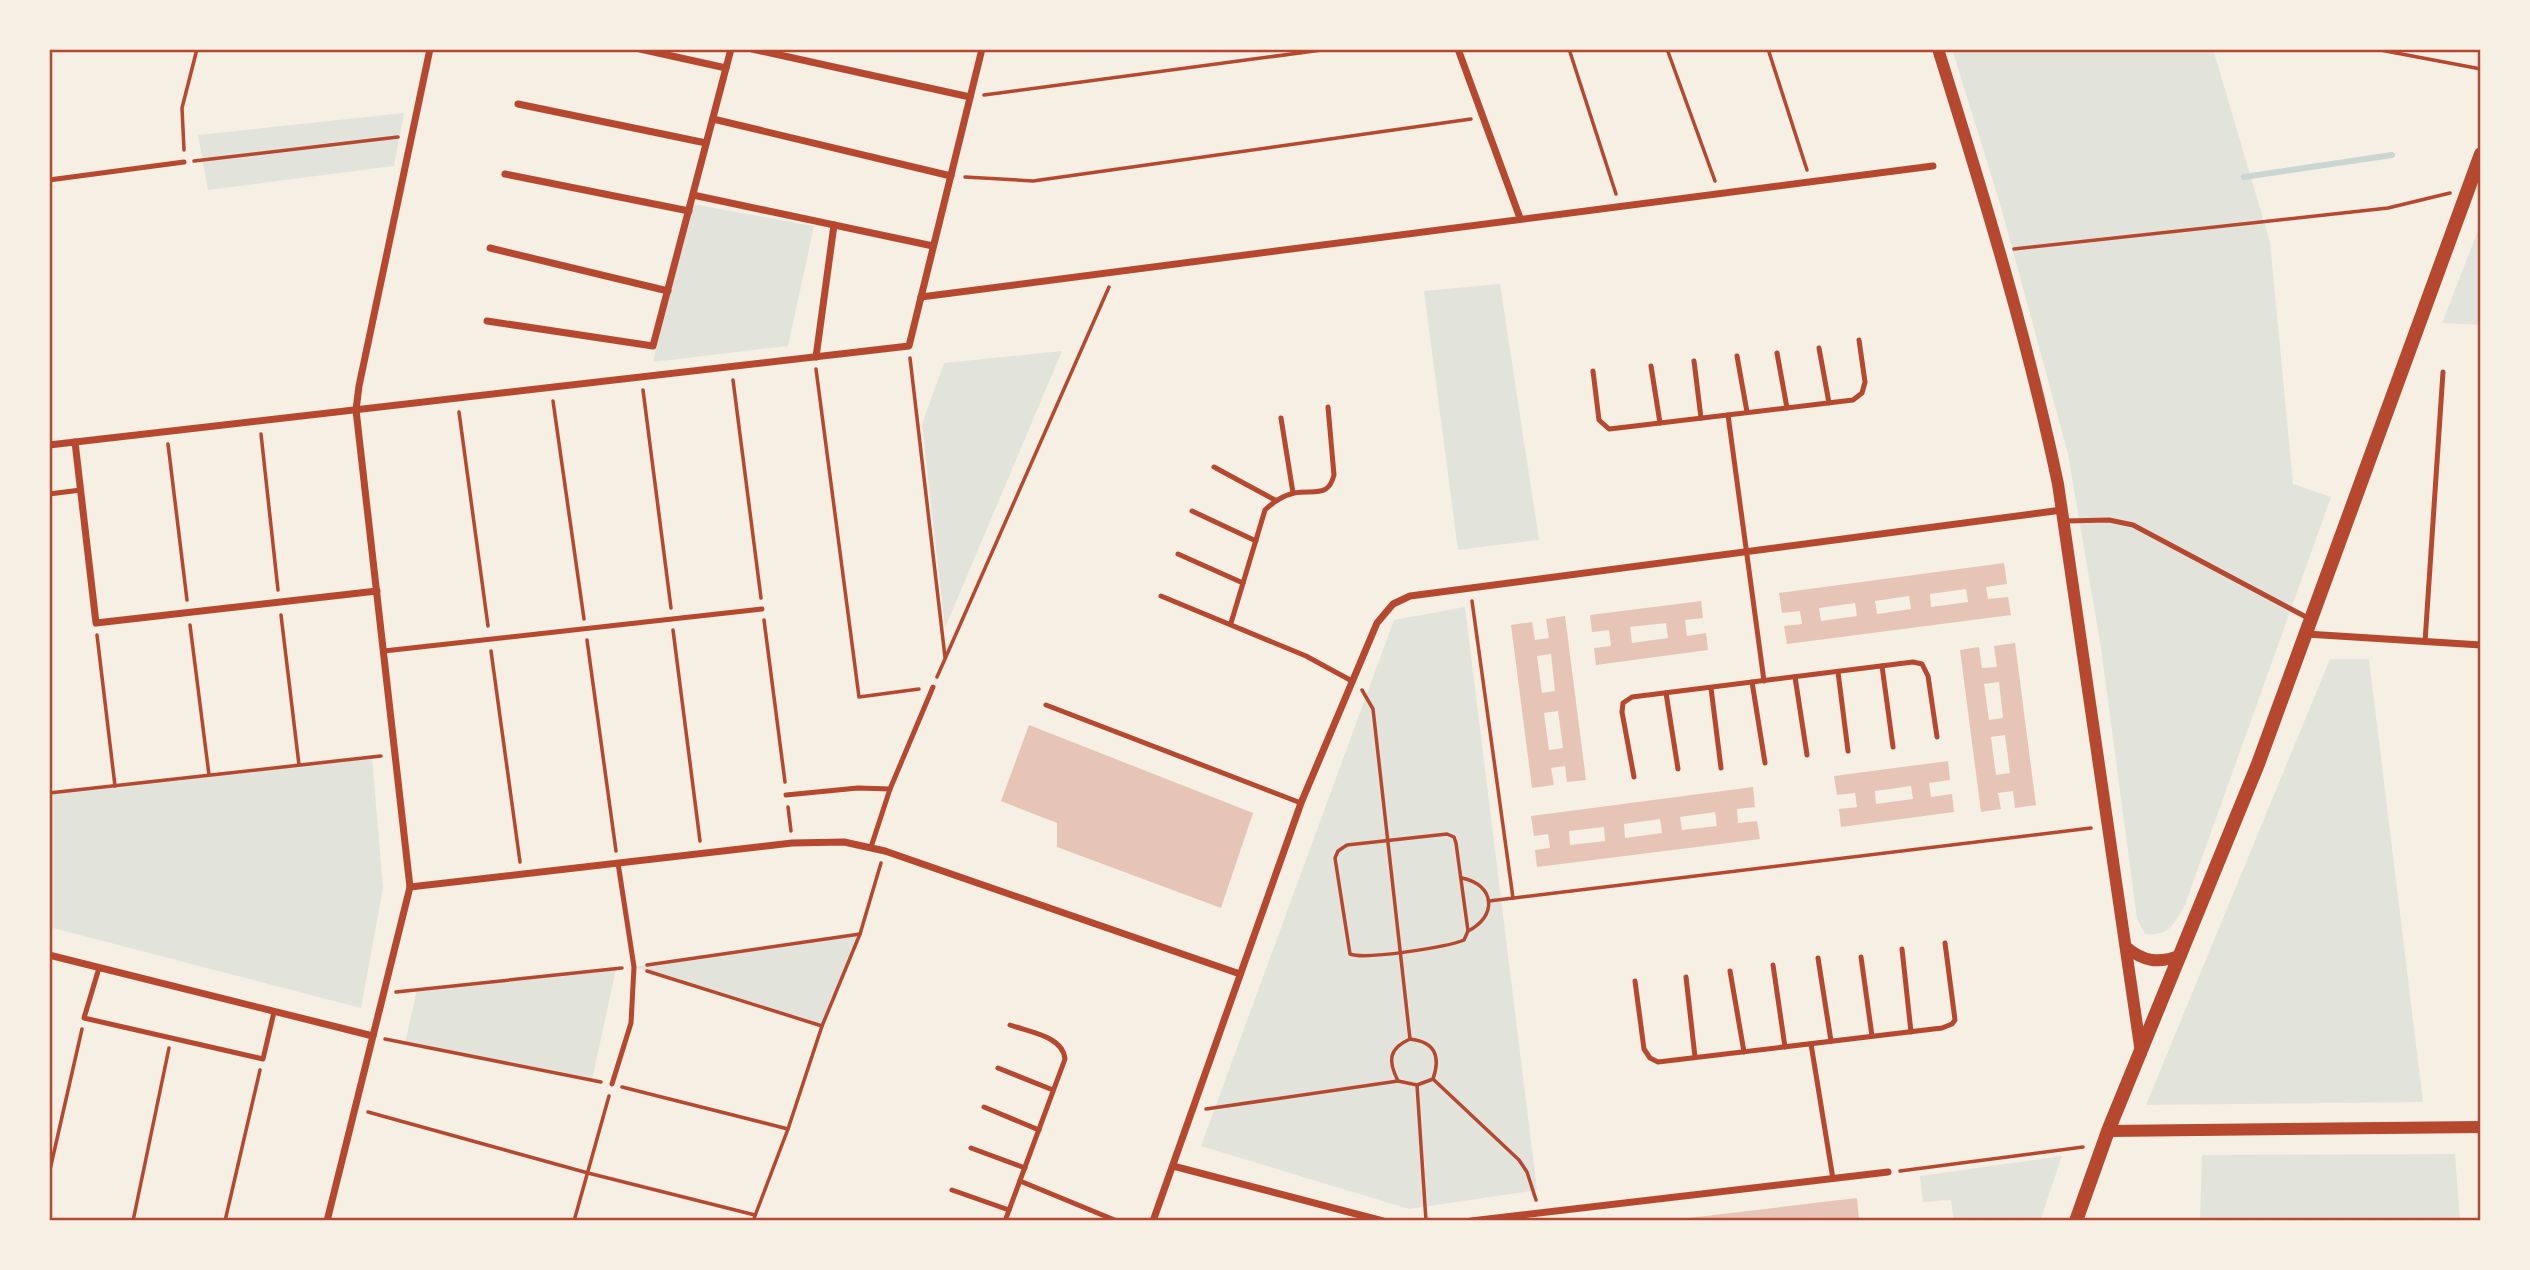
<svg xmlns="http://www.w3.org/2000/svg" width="2530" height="1270" font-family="Jost,sans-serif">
	<rect width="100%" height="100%" fill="#f6efe4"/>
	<g fill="#e2e4dc">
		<path d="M1952 49H2213L2270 242 2293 484 2331 497 2185 905C2174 923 2170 937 2145 934L2137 919 2101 648 2068 454 2001 207Z"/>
		<polygon points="404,113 394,166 208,190 198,135"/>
		<polygon points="692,204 814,226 788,346 653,362"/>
		<polygon points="2481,223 2481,325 2442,323"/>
		<polygon points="1500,284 1539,540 1458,550 1424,291"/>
		<polygon points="1062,351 945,628 922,424 944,363"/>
		<polygon points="1465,607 1537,1190 1409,1209 1201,1146 1394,620"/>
		<polygon points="2330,659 2369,659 2423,1102 2146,1105"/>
		<polygon points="372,757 383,888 361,1008 49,927 49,793"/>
		<polygon points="860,934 822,1026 634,967"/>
		<polygon points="616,969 592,1080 405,1043 417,990"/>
		<polygon points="2455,1154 2460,1221 2200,1221 2202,1155"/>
		<polygon points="2062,1156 2040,1221 1954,1221 1951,1200 1923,1202 1920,1176"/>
	</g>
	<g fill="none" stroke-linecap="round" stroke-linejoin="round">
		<polyline stroke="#c9d6d2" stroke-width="6" points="2244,177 2392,155"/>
	</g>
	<g fill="#e6c5b7" fill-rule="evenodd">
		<path d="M2004 563 2007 584 1986 587 1988 599 2008 597 2011 615 1787 644 1784 626 1802 624 1800 611 1782 613 1779 593ZM1966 589 1968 602 1931 607 1930 594ZM1909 596 1911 609 1877 614 1875 601ZM1855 603 1857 616 1821 621 1819 608Z"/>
		<path d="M1701 601 1703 618 1685 620 1687 636 1706 633 1708 650 1596 665 1594 648 1611 646 1609 630 1592 632 1590 615ZM1666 623 1668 638 1632 643 1630 627Z"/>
		<path d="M1565 616 1586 780 1567 782 1565 766 1551 768 1554 785 1532 788 1511 625 1532 622 1535 640 1549 638 1546 619ZM1551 654 1555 691 1542 693 1537 656ZM1558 711 1563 748 1549 750 1544 713Z"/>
		<path d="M2015 643 2036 805 2015 808 2013 791 1998 793 2001 809 1981 812 1960 650 1979 647 1982 668 1997 667 1994 646ZM1999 682 2003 718 1989 720 1984 684ZM2005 735 2010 773 1996 775 1991 737Z"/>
		<polygon points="1029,725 1253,813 1221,908 1057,847 1057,823 1001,801"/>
		<path d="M1948 761 1950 780 1929 783 1931 797 1952 794 1954 812 1841 827 1839 809 1857 807 1855 793 1837 795 1834 776ZM1911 786 1913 799 1876 804 1875 791Z"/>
		<path d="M1753 787 1755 807 1737 809 1738 823 1757 821 1760 839 1537 867 1535 850 1550 848 1548 834 1534 836 1531 816ZM1715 812 1717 826 1682 830 1680 817ZM1660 819 1662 833 1625 838 1624 824ZM1604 827 1605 841 1570 845 1569 831Z"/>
		<polygon points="1857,1198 1859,1219 1680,1221 1680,1219"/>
	</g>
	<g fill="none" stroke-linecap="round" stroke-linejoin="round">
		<g stroke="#b5482f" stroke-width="3.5">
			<polyline points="1569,49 1616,194"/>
			<polyline points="1667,49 1715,181"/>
			<polyline points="1768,49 1807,170"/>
			<polyline points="2375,49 2481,69"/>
			<polyline points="984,95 1329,49"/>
			<polyline points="184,150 182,108 197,49"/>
			<polyline points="194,161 398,137"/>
			<polyline points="965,177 1033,181 1471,119"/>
			<polyline points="2014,249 2388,208 2450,193"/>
			<polyline points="910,358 945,657"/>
			<polyline points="816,369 859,697 919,689"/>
			<polyline points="733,380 761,598"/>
			<polyline points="643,390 671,608"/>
			<polyline points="553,401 584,619"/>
			<polyline points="459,412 488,626"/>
			<polyline points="261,434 278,590"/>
			<polyline points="168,444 187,600"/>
			<polyline points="1472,601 1513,898"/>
			<polyline points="281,615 299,765"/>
			<polyline points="764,620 785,782"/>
			<polyline points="190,625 209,775"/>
			<polyline points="673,630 700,841"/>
			<polyline points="97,635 115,786"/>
			<polyline points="587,640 616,851"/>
			<polyline points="491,651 520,862"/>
			<polyline points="937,677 1109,287"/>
			<polyline points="1362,690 1373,709 1410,1039"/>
			<polyline points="49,793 381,756"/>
			<polyline points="788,807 791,831"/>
			<path d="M1447 834 1454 837 1456 843 1468 931 1464 940C1447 947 1366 960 1350 954L1335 858 1338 851 1347 845Z"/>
			<path d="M1462 878C1496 885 1497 917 1468 931"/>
			<polyline points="1489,901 2091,828"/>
			<polyline points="647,965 860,934"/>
			<polyline points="647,971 822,1026"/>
			<polyline points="396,992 622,968"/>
			<polyline points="385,1039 601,1082"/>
			<path d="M1410 1039C1435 1042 1441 1056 1433 1079L1417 1085 1398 1081C1388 1061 1388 1049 1410 1039Z"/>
			<polyline points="1433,1079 1519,1160 1527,1172 1536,1200"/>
			<polyline points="1417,1085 1426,1221"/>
			<polyline points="622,1087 788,1129"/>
			<polyline points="1206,1109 1398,1081"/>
			<polyline points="368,1112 588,1173 755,1215"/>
			<polyline points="1900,1171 2083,1147"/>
			<polyline points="49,1174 82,1029"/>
			<polyline points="133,1221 169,1048"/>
			<polyline points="225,1221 260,1070"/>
			<polyline points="574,1221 609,1096"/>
			<polyline points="753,1221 788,1129 822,1026 860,934 881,863"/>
		</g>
		<g stroke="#b5482f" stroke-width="5">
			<polyline points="49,180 184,162"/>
			<polyline points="1819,348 1829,403"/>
			<polyline points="1777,353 1787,408"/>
			<polyline points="1737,356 1747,412"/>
			<polyline points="1694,361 1701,418"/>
			<polyline points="1651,366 1660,423"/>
			<polyline points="1593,371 1599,420 1609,429 1618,428 1853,400 1862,393 1865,382 1859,340"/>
			<polyline points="1728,415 1764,681"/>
			<polyline points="1281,418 1293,493"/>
			<polyline points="1214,467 1275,500"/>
			<polyline points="49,494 81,490"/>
			<polyline points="1192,511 1256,541"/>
			<polyline points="2065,521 2109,520 2133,525 2308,618"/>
			<polyline points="1178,554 1243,583"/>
			<polyline points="1161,596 1306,656 1352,681"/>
			<path d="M1231 623 1265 510C1273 502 1282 496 1294 493 1313 489 1328 499 1334 475L1328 407"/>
			<polyline points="2425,642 2443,372"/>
			<polyline points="384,651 762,609"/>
			<polyline points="1882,666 1893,747"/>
			<polyline points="1838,672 1848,751"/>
			<polyline points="1795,677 1807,755"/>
			<polyline points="1752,682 1765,763"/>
			<polyline points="1711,688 1721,768"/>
			<polyline points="1666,693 1678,769"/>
			<polyline points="1046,705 1301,803"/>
			<polyline points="1634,777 1622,712 1623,703 1632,697 1913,662 1922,664 1928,676 1937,737"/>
			<polyline points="786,795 858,788 890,789"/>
			<polyline points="871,847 890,789 933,687"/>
			<polyline points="1902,949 1911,1032"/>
			<polyline points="1861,957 1872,1036"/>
			<polyline points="1818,958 1831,1041"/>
			<polyline points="1773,965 1785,1047"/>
			<polyline points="99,968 84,1018 263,1059 274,1012"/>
			<polyline points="1730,971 1744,1052"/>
			<polyline points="1686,977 1695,1057"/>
			<polyline points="1635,981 1644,1049 1650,1058 1658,1062 1942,1028 1952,1024 1955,1020 1945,943"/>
			<polyline points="1811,1044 1833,1179"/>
			<polyline points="998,1068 1053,1090"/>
			<polyline points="612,1084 631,1023 634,967 618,863"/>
			<polyline points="984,1107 1039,1130"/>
			<polyline points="971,1148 1025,1168"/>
			<polyline points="1020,1181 1117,1221"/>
			<polyline points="952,1190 1009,1210"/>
			<path d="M1005 1221 1065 1059C1063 1036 1029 1032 1010 1025"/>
		</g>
		<g stroke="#b5482f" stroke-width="7">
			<polyline points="640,49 726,68"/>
			<polyline points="752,49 970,97"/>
			<polyline points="1458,49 1520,218"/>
			<polyline points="518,104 706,143"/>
			<polyline points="713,119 951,176"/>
			<polyline points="505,174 689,211"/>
			<polyline points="693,195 933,246"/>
			<polyline points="490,248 668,291"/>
			<polyline points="921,297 1933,166"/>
			<polyline points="487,321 653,346 731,49"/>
			<polyline points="816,357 834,225"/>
			<polyline points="75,442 96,623 377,591"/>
			<polyline points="49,445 909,346 982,49"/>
			<polyline points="2306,634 2481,645"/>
			<polyline points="410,887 792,843 844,842 885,851 1240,974"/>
			<polyline points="49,955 373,1036"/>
			<polyline points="1173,1166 1383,1221"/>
			<polyline points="327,1221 410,887 356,410 359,386 430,49"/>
			<polyline points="1153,1221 1301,803 1377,623 1393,604 1410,596 2062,510"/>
			<polyline points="1471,1221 1888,1172"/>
		</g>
		<g stroke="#b5482f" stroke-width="12">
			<path d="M1938 49C1983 193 2027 336 2058 484L2141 1053"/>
			<path d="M2126 947C2144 962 2159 964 2181 955"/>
			<polyline points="2108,1131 2481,1127"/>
		</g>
		<polyline stroke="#b5482f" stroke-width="14" points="2076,1221 2108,1131 2258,764 2481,154"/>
	</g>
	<rect width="2530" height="1270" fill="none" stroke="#f6efe4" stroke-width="102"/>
	<rect x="51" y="51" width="2428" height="1168" fill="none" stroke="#b5482f" stroke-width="2.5"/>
</svg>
